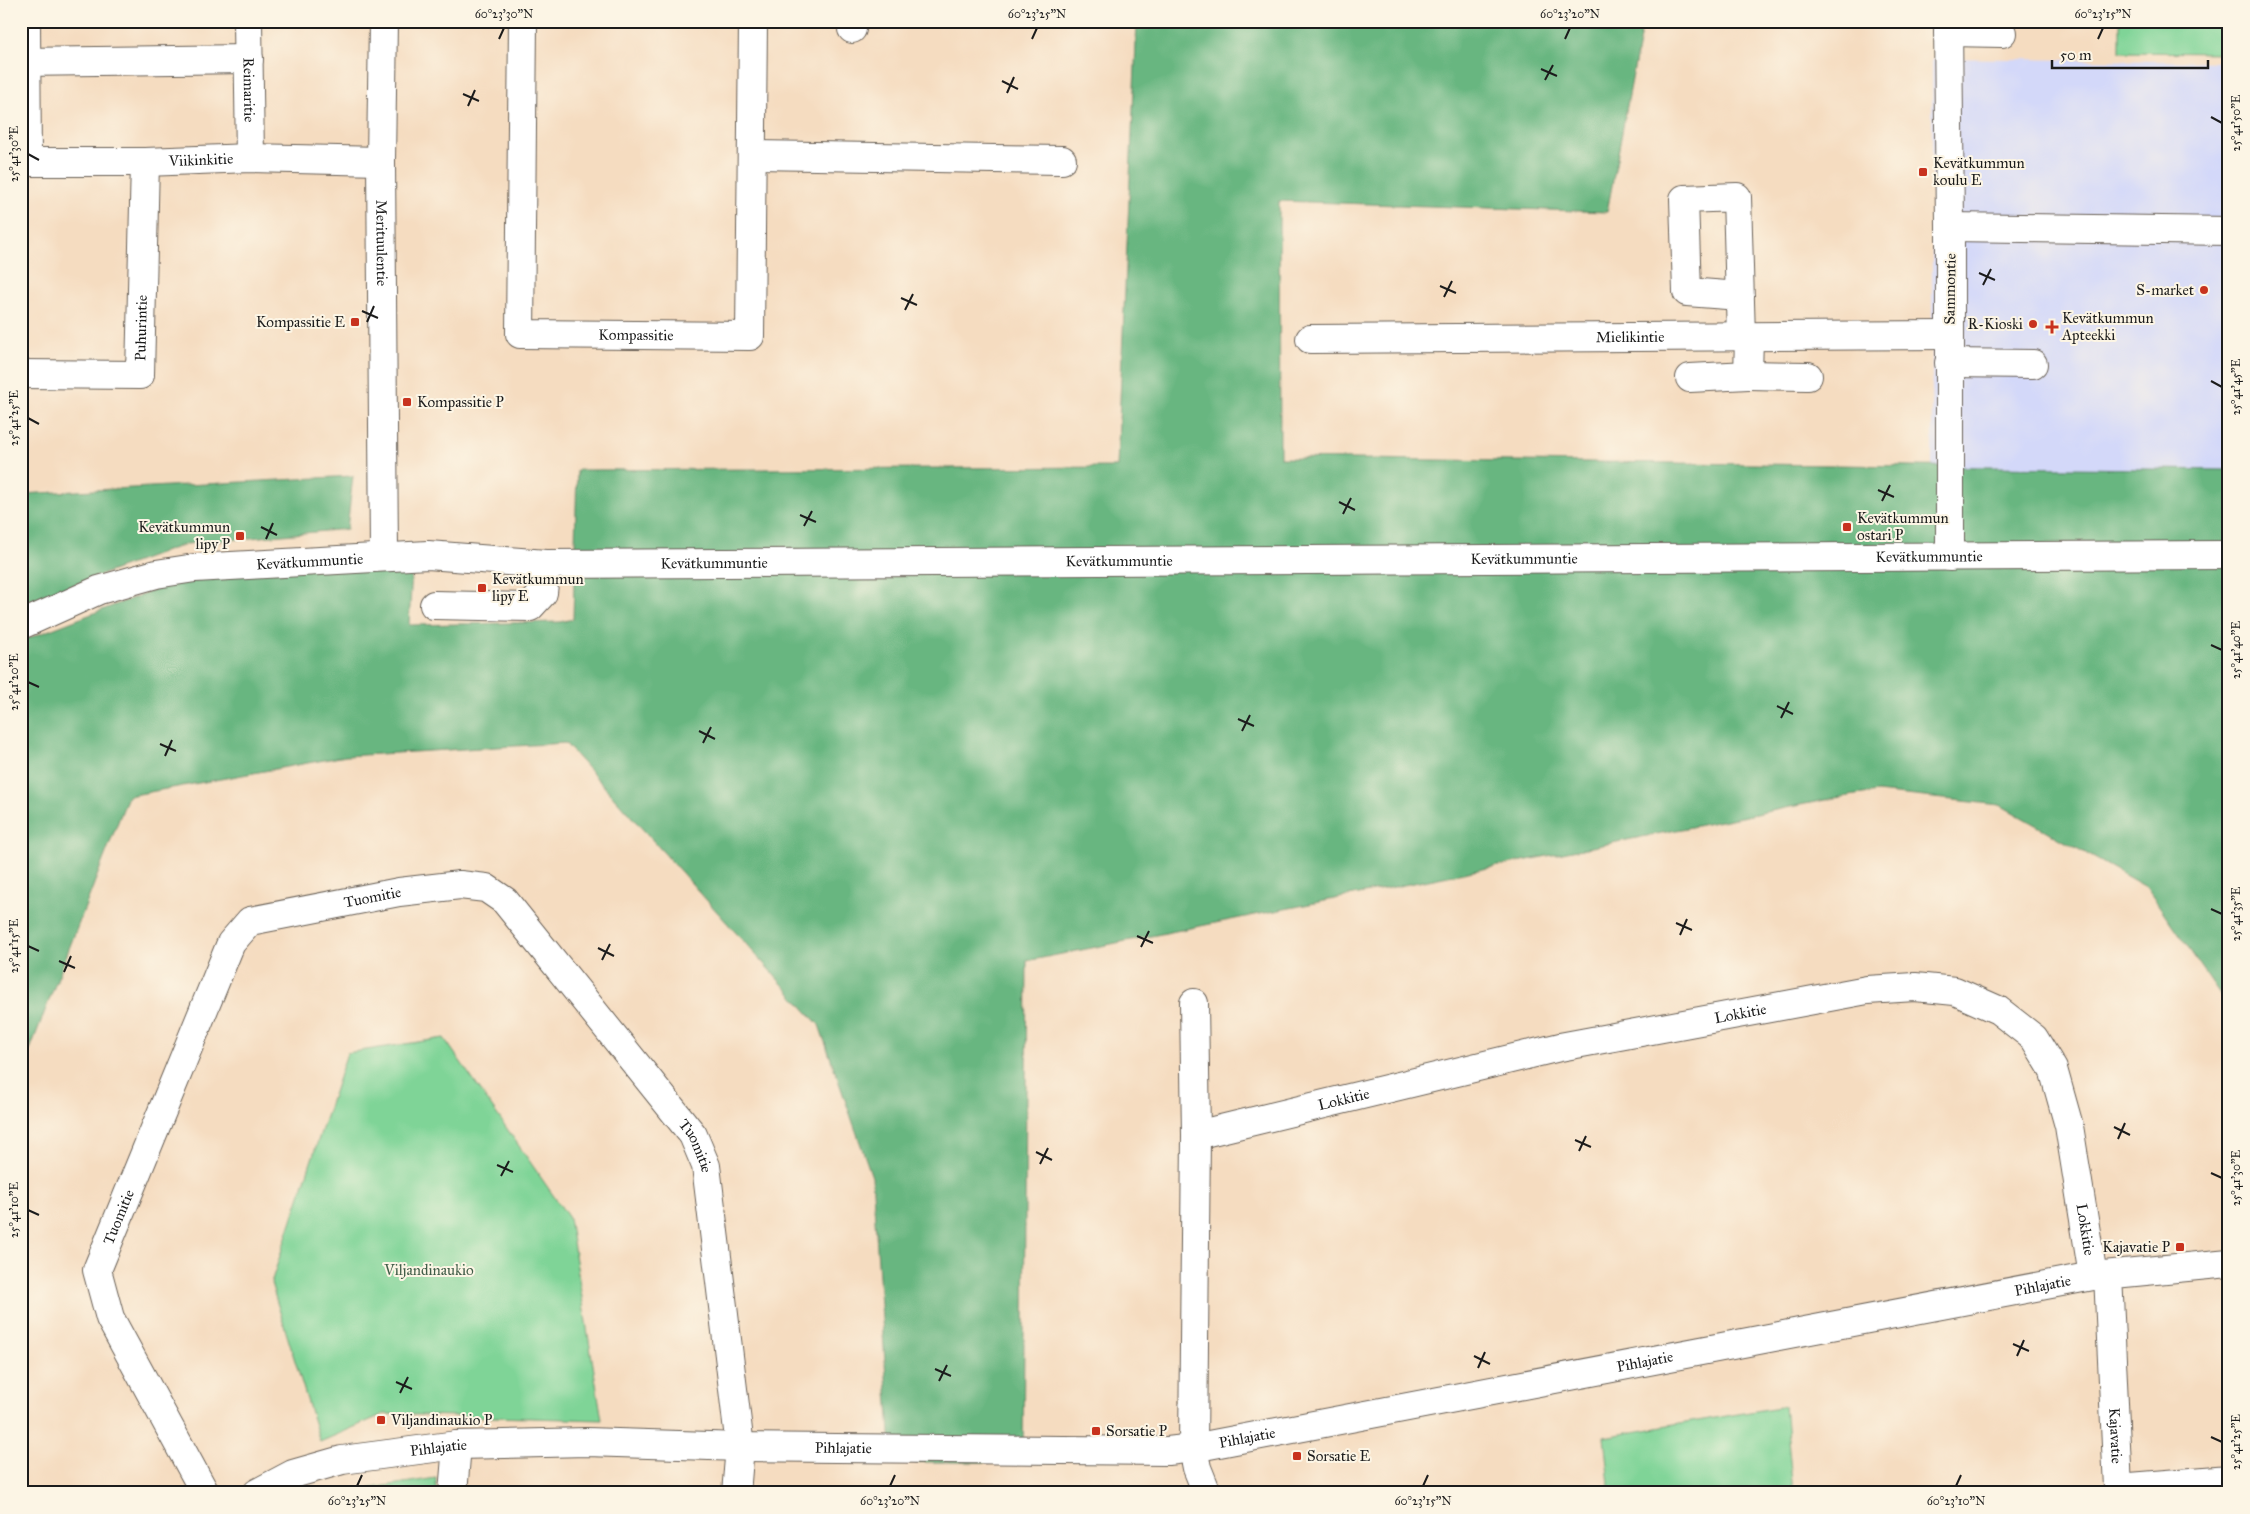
<svg xmlns="http://www.w3.org/2000/svg" width="2250" height="1514" font-family="'IM FELL Great Primer',serif">
	<rect width="100%" height="100%" fill="#fcf5e5"/>
	<filter id="ink" filterUnits="userSpaceOnUse"><feTurbulence type="fractalNoise" baseFrequency=".02" numOctaves="2"/><feDisplacementMap in="SourceGraphic" scale="10" xChannelSelector="R" yChannelSelector="G"/><feConvolveMatrix kernelMatrix="1 2 1 2 8 2 1 2 1" color-interpolation-filters="sRGB"/></filter>
	<filter id="wash" filterUnits="userSpaceOnUse"><feTurbulence type="fractalNoise" baseFrequency=".0096" numOctaves="4" result="noise"/><feDisplacementMap in="SourceGraphic" scale="20" xChannelSelector="R" yChannelSelector="G"/><feGaussianBlur stdDeviation="1.12" result="paint"/><feColorMatrix in="noise" values="0 0 0 0 0 0 0 0 0 0 0 0 0 0 0 0 0 1.4 0 .05"/><feComposite in="paint" operator="in"/></filter>
	<g filter="url(#wash)">
		<rect width="100%" height="100%" fill="#f5dcc0"/>
		<polygon fill="#d3d8f9" points="1932,58 2229,62 2229,471 1932,470"/>
		<g fill="#7fd497" stroke="#4e785a">
			<polygon points="2120,21 2229,21 2229,53 2120,52"/>
			<polygon points="444,1038 569,1218 602,1420 384,1414 320,1442 271,1283 347,1053"/>
			<polygon points="1785,1406 1793,1493 1610,1493 1604,1437"/>
			<polygon points="436,1478 436,1493 339,1493"/>
		</g>
		<g fill="#67b680" stroke="#42694e">
			<polygon points="1137,21 1643,21 1607,212 1279,201 1280,458 2229,470 2229,1007 2146,887 2000,805 1877,792 1835,798 1027,961 1023,1462 892,1462 872,1177 819,1025 565,743 346,756 128,796 21,1073 21,641 201,572 369,562 412,570 409,625 560,622 573,619 577,470 1117,467"/>
			<polygon points="353,476 347,529 186,544 21,604 21,494"/>
		</g>
	</g>
	<g filter="url(#ink)">
		<g fill="none" stroke-linecap="round" stroke-linejoin="round">
			<g stroke="#685f55" stroke-width="30">
				<g id="minor">
					<polyline points="26,21 27,162"/>
					<path id="s1" d="M248 21 250 158"/>
					<path id="s2" d="M383 21 381 161 384 556"/>
					<path id="s3" d="M523 21 520 334 750 336 753 21"/>
					<polyline points="1948,21 1950,227 1950,557"/>
					<polyline points="852,29 852,21"/>
					<polyline points="1948,32 2002,33"/>
					<polyline points="21,62 249,59"/>
					<polyline points="752,155 1062,160"/>
					<path id="s4" d="M21 162H145L250 158 381 161"/>
					<polyline points="1950,227 2229,231"/>
					<polyline points="1740,296 1687,292 1684,199 1737,197 1741,337"/>
					<path id="s5" d="M1310 339 1949 335"/>
					<polyline points="1949,363 2033,364"/>
					<path id="s6" d="M21 374 140 375 145 162"/>
					<polyline points="1748,375 1808,376"/>
					<polyline points="1690,378 1748,375 1749,337"/>
					<polyline points="434,605 530,607 543,593 546,564"/>
					<path id="s7" d="M21 625 99 590 156 574 195 568 428 555 546 564 2229 555"/>
					<polyline points="1194,1003 1196,1135 1193,1448 1197,1468 1207,1493"/>
					<path id="s8" d="M1196 1135 1560 1047 1867 990 1915 987 1955 991 1998 1010 2034 1038 2053 1069 2069 1126 2093 1276"/>
					<path id="s9" d="M2108 1275 2118 1488 2229 1479"/>
					<path id="s10" d="M205 1493 110 1318 97 1270 231 943 250 921 399 892 460 885 486 888 505 901 693 1135 706 1166 740 1447 736 1493"/>
					<path id="s11" d="M257 1493 293 1474 342 1460 457 1445 587 1442 740 1447 1168 1451 1193 1448 2093 1276 2229 1263"/>
					<polyline points="453,1493 457,1445"/>
				</g>
			</g>
			<use href="#minor" stroke="#fff" stroke-width="28"/>
		</g>
	</g>
	<path fill="none" stroke="#1c1c1c" stroke-width="2" d="M499 39 504 28M1032 39 1037 28M1565 39 1570 28M2098 39 2103 28M1541 69 1557 76M1545 80 1553 65M1002 81 1018 89M1007 93 1014 77M463 94 479 101M468 106 475 90M2211 117 2222 123M28 154 39 160M1979 273 1995 280M1983 285 1991 269M1440 286 1456 293M1444 297 1452 281M901 298 917 305M905 310 913 294M362 311 378 318M367 322 374 306M2211 381 2222 387M28 418 39 424M1878 490 1894 497M1882 501 1890 485M1339 502 1355 510M1343 514 1351 498M800 515 816 522M804 526 812 511M261 527 277 535M266 539 273 523M2211 645 2222 650M28 682 39 687M1777 706 1793 714M1781 718 1789 702M1238 719 1254 726M699 731 715 739M1242 731 1250 715M703 743 711 727M160 744 176 751M165 756 172 740M2211 909 2222 914M1676 923 1692 930M1680 935 1687 919M1137 936 1153 943M28 946 39 951M1141 947 1149 931M598 948 614 956M602 960 610 944M59 961 75 968M64 972 71 956M2114 1127 2130 1135M2118 1139 2125 1123M1575 1140 1591 1147M1579 1151 1586 1136M1036 1152 1052 1160M1040 1164 1048 1148M497 1165 513 1172M2211 1173 2222 1178M501 1176 509 1161M28 1210 39 1215M2013 1344 2029 1351M1474 1356 1490 1364M2017 1356 2024 1340M1478 1368 1485 1352M935 1369 951 1376M939 1381 947 1365M396 1382 412 1389M400 1393 408 1377M2211 1437 2222 1442M357 1486 362 1475M890 1486 895 1475M1423 1486 1428 1475M1956 1486 1961 1475"/>
	<g fill="#c8321e" stroke="#fcf5e5" stroke-width="2">
		<rect x="1918" y="167" width="10" height="10" rx="2.5"/>
		<circle cx="2204" cy="290" r="5"/>
		<rect x="350" y="317" width="10" height="10" rx="2.5"/>
		<circle cx="2033" cy="324" r="5"/>
		<path d="M2049.5 319.5h5v5h5v5h-5v5h-5v-5h-5v-5h5z"/>
		<rect x="402" y="397" width="10" height="10" rx="2.5"/>
		<rect x="1842" y="522" width="10" height="10" rx="2.5"/>
		<rect x="235" y="531" width="10" height="10" rx="2.5"/>
		<rect x="477" y="583" width="10" height="10" rx="2.5"/>
		<rect x="2175" y="1242" width="10" height="10" rx="2.5"/>
		<rect x="376" y="1415" width="10" height="10" rx="2.5"/>
		<rect x="1091" y="1426" width="10" height="10" rx="2.5"/>
		<rect x="1292" y="1451" width="10" height="10" rx="2.5"/>
	</g>
	<g text-anchor="middle" dominant-baseline="central" stroke-width="4" stroke-linejoin="round" paint-order="stroke">
		<g font-size="15" fill="#1c1c1c" stroke="#fcf5e5">
			<text stroke="none"><textPath href="#s1" startOffset="69">Reimaritie</textPath></text>
			<text stroke="none"><textPath href="#s4" startOffset="180">Viikinkitie</textPath></text>
			<text stroke="none"><textPath href="#s2" startOffset="222">Merituulentie</textPath></text>
			<text transform="translate(1950 289) rotate(-89)">Sammontie</text>
			<text stroke="none"><textPath href="#s6" startOffset="166">Puhurintie</textPath></text>
			<text stroke="none"><textPath href="#s3" startOffset="429">Kompassitie</textPath></text>
			<text stroke="none"><textPath href="#s5" startOffset="320">Mielikintie</textPath></text>
			<text stroke="none"><textPath href="#s7" startOffset="1919">Kevätkummuntie</textPath></text>
			<text stroke="none"><textPath href="#s7" startOffset="1514">Kevätkummuntie</textPath></text>
			<text stroke="none"><textPath href="#s7" startOffset="1109">Kevätkummuntie</textPath></text>
			<text stroke="none"><textPath href="#s7" startOffset="299">Kevätkummuntie</textPath></text>
			<text stroke="none"><textPath href="#s7" startOffset="704">Kevätkummuntie</textPath></text>
			<text stroke="none"><textPath href="#s10" startOffset="756">Tuomitie</textPath></text>
			<text stroke="none"><textPath href="#s8" startOffset="558">Lokkitie</textPath></text>
			<text stroke="none"><textPath href="#s8" startOffset="152">Lokkitie</textPath></text>
			<text stroke="none"><textPath href="#s10" startOffset="1205">Tuomitie</textPath></text>
			<text stroke="none"><textPath href="#s10" startOffset="306">Tuomitie</textPath></text>
			<text stroke="none"><textPath href="#s8" startOffset="1068">Lokkitie</textPath></text>
			<text stroke="none"><textPath href="#s11" startOffset="1809">Pihlajatie</textPath></text>
			<text stroke="none"><textPath href="#s11" startOffset="1404">Pihlajatie</textPath></text>
			<text stroke="none"><textPath href="#s11" startOffset="999">Pihlajatie</textPath></text>
			<text stroke="none"><textPath href="#s9" startOffset="161">Kajavatie</textPath></text>
			<text stroke="none"><textPath href="#s11" startOffset="189">Pihlajatie</textPath></text>
			<text stroke="none"><textPath href="#s11" startOffset="594">Pihlajatie</textPath></text>
		</g>
		<g font-size="15" fill="#1c1c1c" stroke="#fcf5e5" text-anchor="start">
			<text x="1933" y="163">Kevätkummun<tspan x="1933" dy="17">koulu E</tspan></text>
			<text x="2194" y="290" text-anchor="end">S-market</text>
			<text x="2062" y="318">Kevätkummun<tspan x="2062" dy="17">Apteekki</tspan></text>
			<text x="345" y="322" text-anchor="end">Kompassitie E</text>
			<text x="2023" y="324" text-anchor="end">R-Kioski</text>
			<text x="417" y="402">Kompassitie P</text>
			<text x="1857" y="518">Kevätkummun<tspan x="1857" dy="17">ostari P</tspan></text>
			<text x="230" y="527" text-anchor="end">Kevätkummun<tspan x="230" dy="17">lipy P</tspan></text>
			<text x="492" y="579">Kevätkummun<tspan x="492" dy="17">lipy E</tspan></text>
			<text x="2170" y="1247" text-anchor="end">Kajavatie P</text>
			<text x="391" y="1420">Viljandinaukio P</text>
			<text x="1106" y="1431">Sorsatie P</text>
			<text x="1307" y="1456">Sorsatie E</text>
		</g>
		<g font-size="15" fill="#3f5c47" stroke="#fcf5e5">
			<text x="429" y="1270">Viljandinaukio</text>
		</g>
	</g>
	<rect width="2250" height="1514" fill="none" stroke="#fcf5e5" stroke-width="55"/>
	<path d="M2052 60v8h156v-8" fill="none" stroke="#1c1c1c" stroke-width="2.5"/>
	<text x="2060" y="60" font-size="15" fill="#1c1c1c" stroke="#fcf5e5" stroke-width="4" paint-order="stroke">50 m</text>
	<rect x="28" y="28" width="2194" height="1458" fill="none" stroke="#1c1c1c" stroke-width="2"/>
	<g font-size="12" text-anchor="middle" fill="#1c1c1c">
		<text x="504" y="18">60°23'30"N</text>
		<text x="1037" y="18">60°23'25"N</text>
		<text x="1570" y="18">60°23'20"N</text>
		<text x="2103" y="18">60°23'15"N</text>
		<text transform="translate(2236 123) rotate(-90)" y="4">25°41'50"E</text>
		<text transform="translate(14 154) rotate(-90)" y="4">25°41'30"E</text>
		<text transform="translate(2236 387) rotate(-90)" y="4">25°41'45"E</text>
		<text transform="translate(14 418) rotate(-90)" y="4">25°41'25"E</text>
		<text transform="translate(2236 650) rotate(-90)" y="4">25°41'40"E</text>
		<text transform="translate(14 682) rotate(-90)" y="4">25°41'20"E</text>
		<text transform="translate(2236 914) rotate(-90)" y="4">25°41'35"E</text>
		<text transform="translate(14 946) rotate(-90)" y="4">25°41'15"E</text>
		<text transform="translate(2236 1178) rotate(-90)" y="4">25°41'30"E</text>
		<text transform="translate(14 1210) rotate(-90)" y="4">25°41'10"E</text>
		<text transform="translate(2236 1442) rotate(-90)" y="4">25°41'25"E</text>
		<text x="357" y="1505">60°23'25"N</text>
		<text x="890" y="1505">60°23'20"N</text>
		<text x="1423" y="1505">60°23'15"N</text>
		<text x="1956" y="1505">60°23'10"N</text>
	</g>
</svg>
